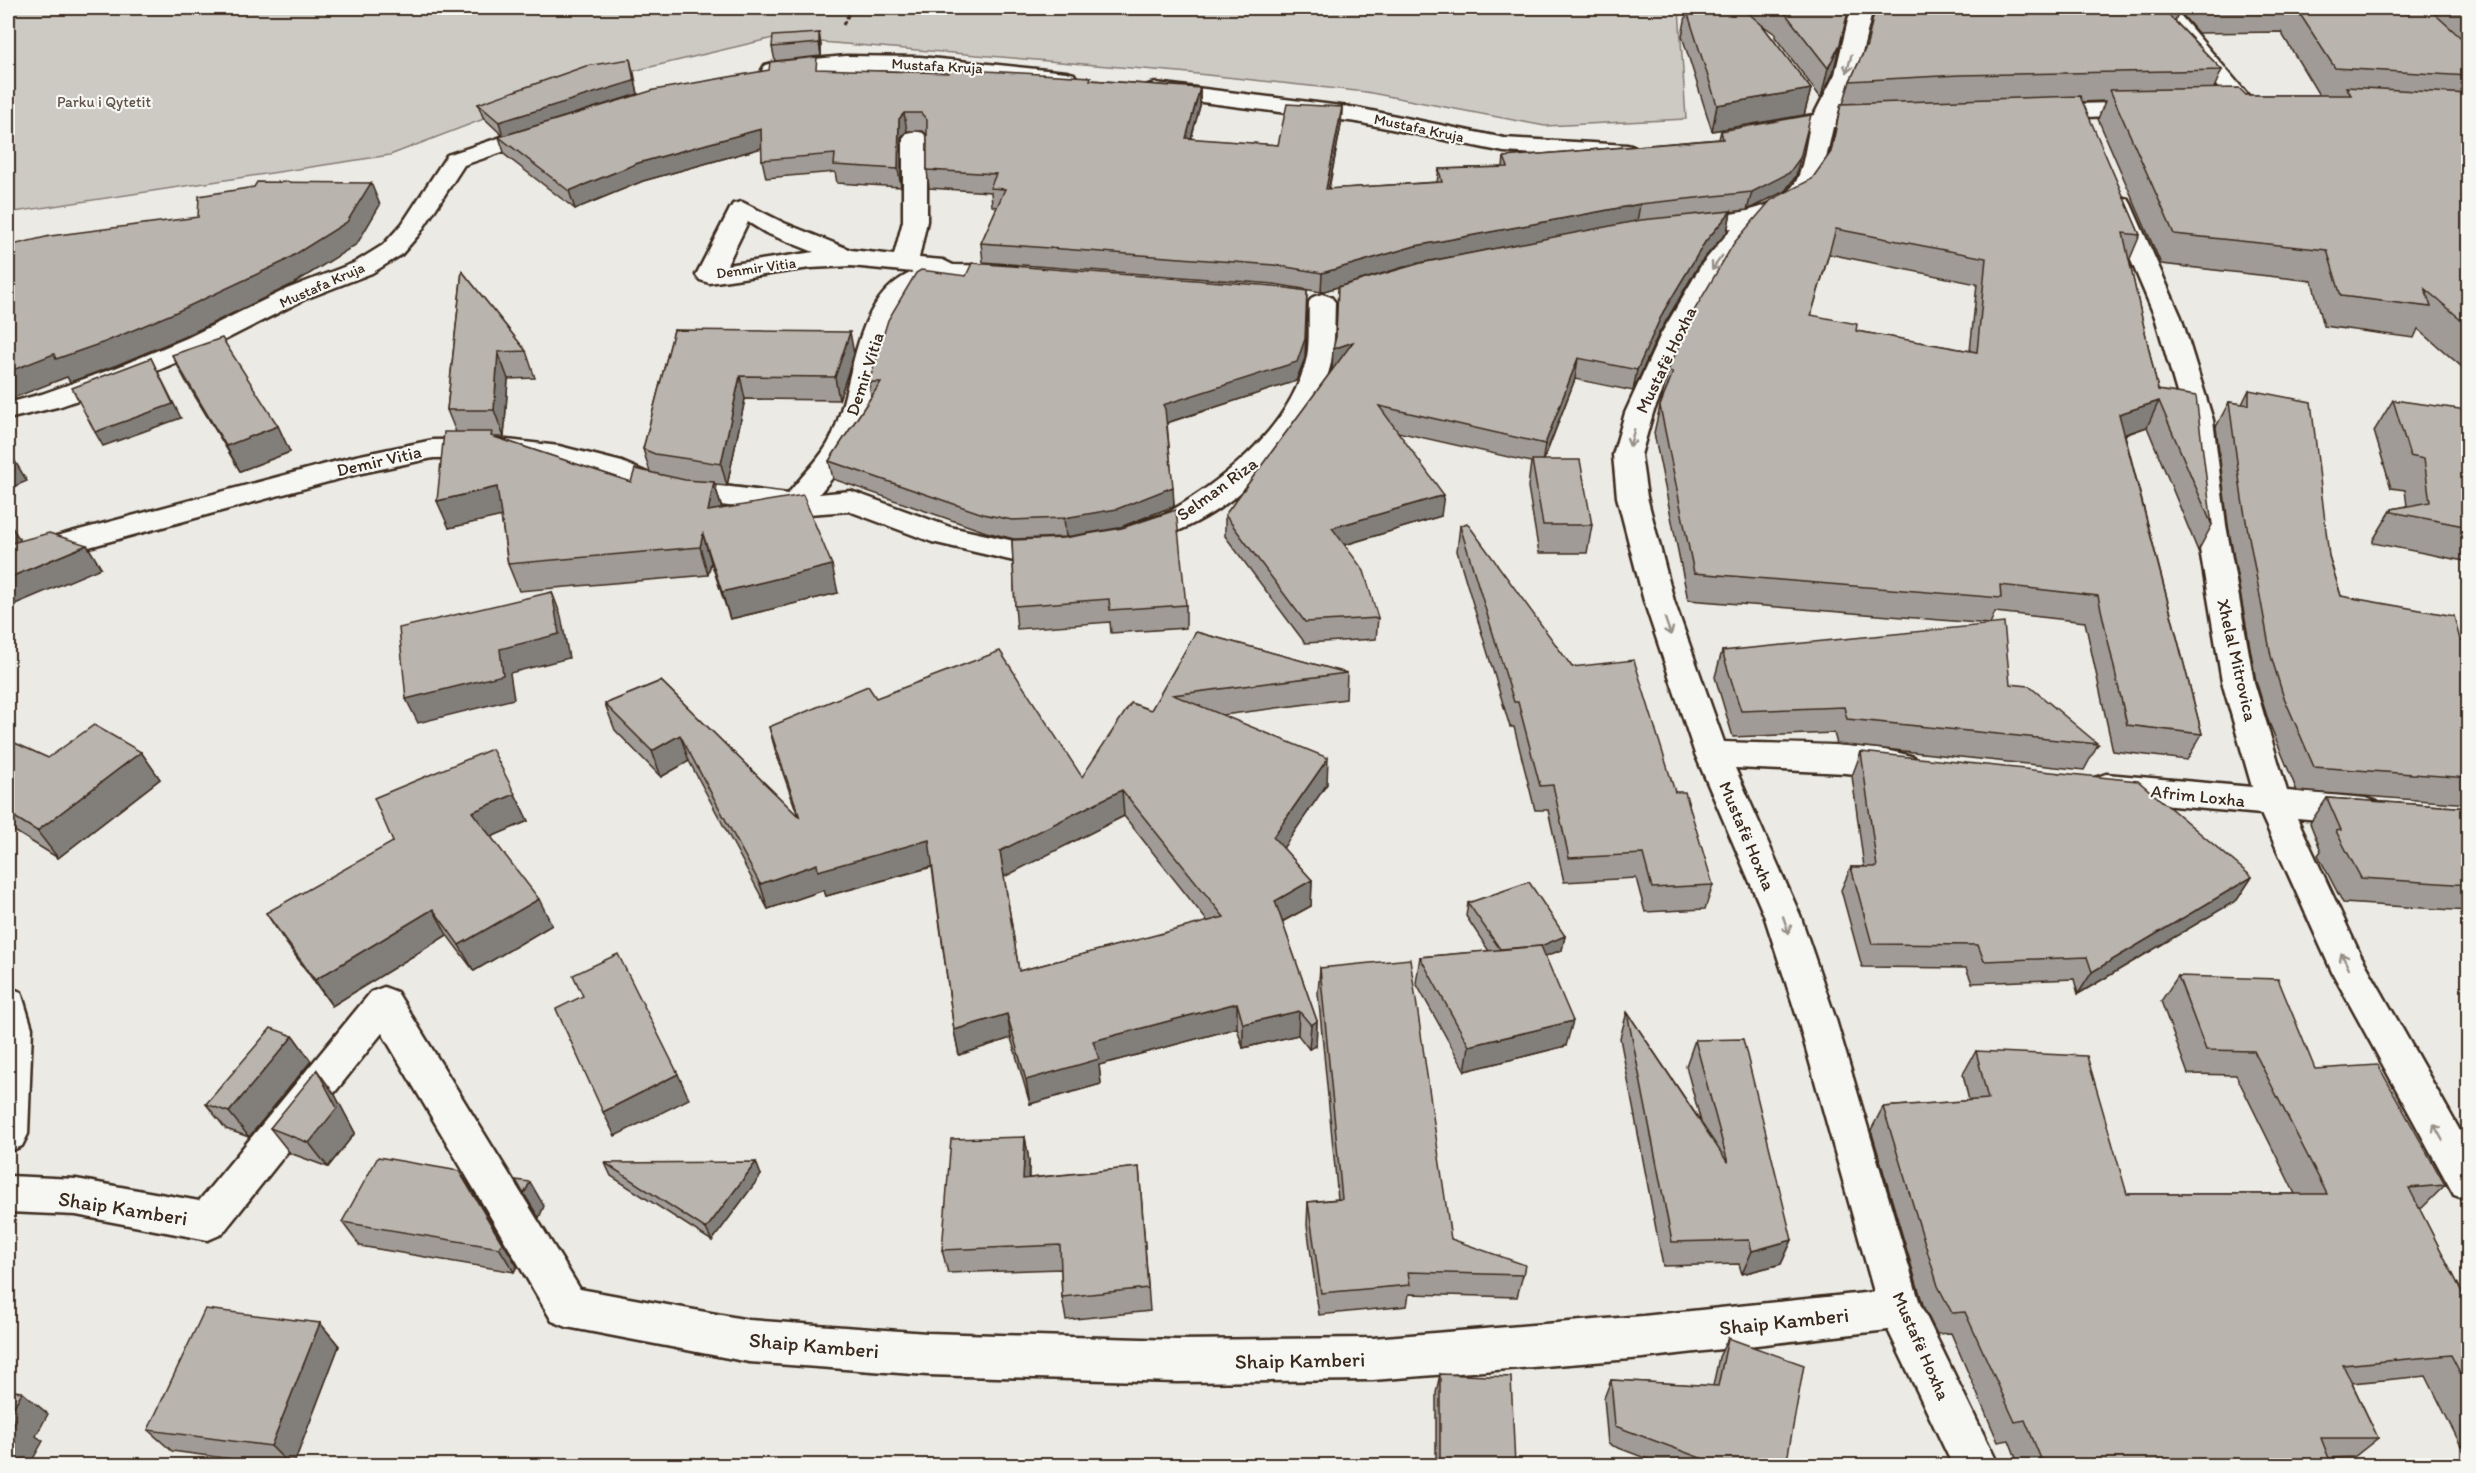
<svg xmlns="http://www.w3.org/2000/svg" width="2476" height="1473" font-family="Itim,sans-serif">
	<rect width="100%" height="100%" fill="#ebeae5"/>
	<filter id="ink" filterUnits="userSpaceOnUse"><feTurbulence type="fractalNoise" baseFrequency=".0167" numOctaves="2"/><feDisplacementMap in="SourceGraphic" scale="12" xChannelSelector="R" yChannelSelector="G"/><feConvolveMatrix kernelMatrix="1 2 1 2 8 2 1 2 1" color-interpolation-filters="sRGB"/></filter>
	<g filter="url(#ink)">
		<polygon fill="#cdcac4" stroke="#847a71" stroke-width="1.5" points="8,8 1679,8 1686,119 1545,126 1366,92 1179,72 773,38 570,86 390,155 8,213"/>
		<g fill="none" stroke-linecap="round" stroke-linejoin="round">
			<g stroke="#3b2a1e" stroke-width="5">
				<g id="minor">
					<polygon points="1713,8 1735,8 1773,41 1770,46 1754,46"/>
					<path d="M1851 8H1873L1857 74 1838 113H1890L1893 118 1890 123 1833 127 1822 177 1804 203 1763 224 1726 267 1687 334 1653 413 1641 455 1647 497 1674 601 1724 742C1780 745 1863 741 1914 757L1919 766 1914 775 1902 779 1846 773 1735 768 1800 915 1836 1020 1920 1304 1999 1466H1953L1888 1330 1643 1358 1373 1380 1177 1382 927 1375 749 1362 567 1327 552 1321 382 1033 222 1234 208 1240 76 1215 8 1212V1176L76 1179 199 1201 371 992 384 987 397 992 580 1289 749 1320 927 1333 1177 1340 1373 1338 1643 1316 1874 1292 1798 1020 1764 915 1695 754 1644 601 1617 497 1613 455 1625 413 1661 334 1702 264 1732 228 1683 233 1674 231 1671 226 1674 221 1683 219C1718 215 1784 215 1799 175 1804 161 1806 145 1809 130L1763 137 1755 135 1751 130 1755 125 1763 123 1814 115 1835 74Z"/>
					<polygon points="2153,8 2174,8 2254,102 2257,107 2254,112 2238,112"/>
					<path d="M846 56 920 57 1066 72 1074 74 1077 79 1074 84 1066 86C968 73 872 63 773 77L765 75 762 70 765 65 773 63Z"/>
					<polygon points="1156,83 1357,108 1504,138 1627,145 1635,147 1639,152 1635,157 1627,159 1504,152 1357,122 1148,95 1145,90 1148,85"/>
					<polygon points="2146,102 2154,104 2157,109 2154,114 2042,119 2034,117 2031,112 2034,107 2042,105"/>
					<polygon points="544,123 552,125 556,130 552,135 464,165 420,233 401,255 372,273 305,299 205,350 138,379 61,406 8,419 8,403 42,394 118,367 187,338 287,289 354,263 383,245 402,224 447,155"/>
					<path d="M915 131 923 133 927 138V221L919 258 943 260 953 265 1012 266 1021 269 1025 274 1021 279 1012 282C984 280 947 274 921 287 879 310 877 393 861 433 851 456 835 475 819 494L851 491 950 527 1014 541 1057 539 1068 542 1072 549 1068 556 1014 561 932 542 849 511 795 515 654 496 602 476 559 464 498 457 433 458 357 474 8 569V549L356 456 433 440 498 439 559 446 622 462 659 478 788 494C802 475 822 458 832 436 856 383 851 298 913 272L851 266 810 268 709 283 700 280 696 275 730 209 733 204 742 202 784 223 851 250 894 255 903 221V138L907 133ZM748 222 766 233 814 252 727 265Z"/>
					<polygon points="2119,197 2128,199 2131,204 2181,317 2213,420 2226,525 2254,682 2287,791 2365,798 2377,802 2382,811 2377,820 2365,824 2297,818 2360,954 2468,1145 2468,1200 2454,1195 2332,972 2261,814 2106,800 2094,796 2089,787 2094,778 2106,774 2252,787 2222,682 2196,525 2185,420 2155,317 2107,204 2110,199"/>
					<path d="M1322 294 1331 297 1335 302C1334 332 1336 359 1323 387 1294 453 1228 516 1159 538 1146 542 1137 546 1123 542L1119 535C1128 520 1156 520 1171 511 1228 477 1292 425 1307 357 1310 339 1308 320 1309 302L1313 297Z"/>
					<polygon points="8,987 21,992 32,1028 28,1134 22,1146 8,1152"/>
				</g>
			</g>
			<polyline stroke="#3b2a1e" stroke-width="3" stroke-dasharray="4.5 3" stroke-linecap="butt" points="843,25 852,8"/>
			<use href="#minor" fill="#f6f6f2" fill-rule="evenodd"/>
		</g>
		<g fill="#a09b96" stroke="#3b2a1e" stroke-width="1.5" fill-rule="evenodd">
			<polygon points="1736,8 1849,8 1833,73 1821,98 1775,37 1775,34 1762,25 1811,89 1804,115 1712,131 1682,36 1687,11 1741,11"/>
			<path d="M1874 8H2469V373L2418 329 2414 338 2324 326 2312 281 2161 264 2098 119 2105 101 2082 102 2140 235 2129 261 2158 390 2212 525 2198 551 2147 427 2125 435 2202 734 2187 760 2113 751 2085 622 1995 612 1990 624 1688 600 1654 433 1660 406 1663 397H1662L1668 371 1812 179 1829 155 1841 104H1843L1850 81 1864 51ZM2179 11 2198 33 2281 32 2319 95H2246L2214 88 2222 70 2175 21ZM1829 254 1977 284 1970 351 1856 331 1811 315Z"/>
			<polygon points="819,33 821,46 821,56 775,61 772,47"/>
			<polygon points="819,70 1091,80 1200,88 1200,106 1191,139 1278,145 1342,107 1341,125 1329,189 1437,182 1439,169 1503,167 1504,157 1719,139 1721,131 1796,176 1785,191 1747,210 1731,212 1727,232 1700,263 1659,333 1633,391 1575,379 1544,460 1592,525 1587,553 1539,553 1528,487 1531,462 1398,432 1441,516 1345,545 1378,618 1376,639 1305,643 1225,536 1225,515 1333,369 1332,370 1333,349 1471,253 1414,264 1321,292 1274,284 983,262 981,243 997,207 992,206 991,192 929,188 927,170 927,135 923,131 907,131 901,137 901,187 837,183 835,172 766,178 762,160 762,148 643,181 575,209 505,155 499,137"/>
			<polygon points="634,73 638,94 503,136 483,117 478,104"/>
			<polygon points="462,271 526,351 535,378 508,379 504,437 495,437 631,482 650,472 643,449 674,330 854,354 839,400 745,399 727,486 715,485 722,509 838,593 730,619 711,562 708,575 519,591 508,564 501,516 449,528 456,432 447,410"/>
			<polygon points="172,355 278,426 290,452 240,471 185,380"/>
			<polygon points="1305,358 1296,381 1167,423 1174,506 1118,528 1066,537 1014,539 986,532 833,479 829,461 871,397 869,382"/>
			<polygon points="2249,390 2329,556 2341,596 2460,640 2469,641 2469,804 2297,791 2268,720 2256,681 2228,525 2216,427 2229,402 2242,404"/>
			<polygon points="2393,400 2469,413 2469,562 2373,543 2373,540 2392,509 2407,506 2405,490 2391,488 2374,431"/>
			<polygon points="1460,526 1572,667 1675,792 1713,885 1705,909 1645,912 1636,878 1564,882 1548,810 1535,810 1514,727 1510,727 1457,551"/>
			<polygon points="1012,540 1186,605 1186,628 1111,633 1110,622 1017,629 1015,606"/>
			<path d="M1196 632 1347 673 1346 699 1223 715 1327 784 1283 848 1312 880 1311 906 1282 922 1317 1021 1316 1046 1309 1049 1298 1035 1243 1048 1237 1028 1099 1065 1101 1084 1030 1104 1011 1038 959 1055 954 1030 932 867 826 896 824 890 768 909 689 761 661 777 615 730 605 704 661 681 798 816 776 753 769 727 876 698 1082 777 1151 710ZM1124 816 1208 922 1019 971 1004 876Z"/>
			<polygon points="1722,651 2010,684 2098,744 2084,770 1837,744 1834,733 1733,737 1715,677"/>
			<polygon points="8,740 48,758 141,752 160,779 58,858 8,827"/>
			<polygon points="1861,752 2252,877 2237,900 2078,994 2074,979 1972,983 1966,968 1862,967 1841,890 1851,867 1864,867 1852,776"/>
			<polygon points="515,794 528,821 491,837 552,925 474,971 447,935 332,1006 284,940 266,913"/>
			<polygon points="2327,798 2469,808 2469,911 2343,903 2318,855 2321,851 2310,823"/>
			<polygon points="1468,903 1565,936 1562,950 1545,956 1566,1046 1465,1071 1416,983 1420,957 1489,951 1466,916"/>
			<polygon points="1320,968 1451,1239 1523,1275 1517,1297 1409,1294 1407,1306 1319,1315 1307,1225 1308,1202 1338,1199 1318,993"/>
			<polygon points="2178,976 2315,1069 2445,1185 2422,1208 2419,1208 2469,1306 2469,1466 2435,1466 2444,1459 2468,1460 2426,1376 2352,1383 2378,1438 2354,1457 2329,1458 2332,1466 2019,1466 2009,1440 1998,1442 1951,1333 1937,1334 1924,1308 1871,1130 1883,1107 1969,1101 1963,1074 1976,1051 2127,1194 2295,1194 2236,1075 2188,1074 2161,1001"/>
			<polygon points="1627,1012 1701,1122 1686,1066 1695,1040 1792,1240 1781,1264 1742,1274 1739,1264 1663,1266 1620,1038"/>
			<polygon points="293,1036 311,1061 249,1137 226,1129 206,1104"/>
			<polygon points="335,1095 355,1133 328,1167 290,1153 270,1128"/>
			<polygon points="1025,1137 1029,1161 1029,1178 1139,1167 1150,1311 1066,1320 1062,1297 1061,1269 948,1273 942,1250"/>
			<polygon points="605,1163 761,1175 712,1241 611,1176"/>
			<polygon points="459,1171 475,1195 517,1266 514,1272 360,1246 342,1222"/>
			<polygon points="320,1323 339,1346 293,1466 283,1466 172,1451 148,1430"/>
			<polygon points="1728,1338 1786,1466 1666,1466 1608,1444 1604,1398 1611,1380 1713,1386 1719,1357"/>
			<polygon points="1440,1374 1515,1466 1436,1466 1436,1393"/>
		</g>
		<g fill="#827e7a" stroke="#3b2a1e" stroke-width="1.5">
			<polygon points="819,33 821,46 821,56 819,43"/>
			<polygon points="1840,44 1833,73 1821,98 1828,68"/>
			<polygon points="630,59 638,94 503,136 499,122"/>
			<polygon points="1200,88 1200,106 1186,156 1186,138"/>
			<polygon points="1811,89 1804,115 1712,131 1717,105"/>
			<polygon points="1342,107 1341,125 1325,207 1326,189"/>
			<polygon points="904,113 907,131 901,137 901,187 898,169 899,119"/>
			<polygon points="761,129 765,147 643,181 575,209 569,191 638,163"/>
			<polygon points="1800,158 1796,176 1785,191 1747,210 1752,192"/>
			<polygon points="371,183 380,205 357,244 293,284 186,336 117,365 70,382 67,377 8,400 8,372"/>
			<polygon points="1640,204 1637,222 1414,264 1321,292 1322,273 1415,246"/>
			<polygon points="1731,211 1727,232 1700,263 1659,333 1633,391 1637,370 1663,312 1705,242"/>
			<polygon points="1307,291 1305,358 1296,381 1163,424 1163,405"/>
			<polygon points="850,332 854,354 839,400 835,377"/>
			<polygon points="1353,342 1351,363 1332,370 1333,349"/>
			<polygon points="498,352 508,379 504,437 494,410"/>
			<polygon points="151,358 181,418 103,446 95,432"/>
			<polygon points="1578,358 1575,379 1542,464 1545,444"/>
			<polygon points="740,376 745,399 727,486 721,464"/>
			<polygon points="2159,401 2147,427 2107,440 2119,414"/>
			<polygon points="278,426 290,452 240,471 226,446"/>
			<polygon points="13,458 27,481 8,489 8,460"/>
			<polygon points="714,482 722,510 708,511"/>
			<polygon points="497,487 507,515 449,528 437,501"/>
			<polygon points="1173,487 1174,506 1118,528 1066,537 1064,518"/>
			<polygon points="1444,495 1441,516 1331,549 1332,528"/>
			<polygon points="8,521 22,543 8,547"/>
			<polygon points="703,534 711,562 708,575 700,547"/>
			<polygon points="87,545 101,568 8,607 8,578"/>
			<polygon points="832,565 838,593 730,619 722,592"/>
			<polygon points="552,592 561,616 569,658 510,673 514,699 418,723 406,699 500,649"/>
			<polygon points="680,735 689,761 661,777 652,751"/>
			<polygon points="141,752 160,779 58,858 37,831"/>
			<polygon points="1328,758 1327,784 1273,863 1273,837"/>
			<polygon points="1122,790 1124,816 1004,877 1000,851"/>
			<polygon points="515,794 528,821 486,839 472,812"/>
			<polygon points="929,840 934,866 826,896 824,890 768,909 760,884 817,864"/>
			<polygon points="2252,877 2237,900 2078,994 2092,972"/>
			<polygon points="1312,880 1311,906 1274,926 1275,901"/>
			<polygon points="539,899 552,925 474,971 459,945"/>
			<polygon points="433,909 447,935 332,1006 315,980"/>
			<polygon points="1565,936 1562,950 1503,972 1506,959"/>
			<polygon points="1237,1003 1237,1028 1099,1065 1101,1084 1030,1104 1026,1080 1093,1041"/>
			<polygon points="1299,1011 1298,1035 1243,1048 1243,1024"/>
			<polygon points="1007,1014 1011,1038 959,1055 954,1030"/>
			<polygon points="1317,1021 1316,1046 1309,1049 1311,1025"/>
			<polygon points="1573,1021 1566,1046 1465,1071 1469,1046"/>
			<polygon points="293,1036 311,1061 249,1137 229,1112"/>
			<polygon points="317,1070 335,1095 355,1133 328,1167 309,1143"/>
			<polygon points="678,1074 689,1099 615,1136 603,1112"/>
			<polygon points="1025,1137 1029,1161 1027,1203 1023,1179"/>
			<polygon points="756,1162 761,1175 712,1241 706,1229"/>
			<polygon points="459,1171 475,1195 517,1266 514,1272 499,1248"/>
			<polygon points="530,1182 544,1206 539,1218 524,1194"/>
			<polygon points="1792,1240 1781,1264 1742,1274 1752,1251"/>
			<polygon points="320,1323 339,1346 293,1466 291,1466 271,1446"/>
			<polygon points="22,1392 48,1414 36,1436 43,1441 29,1466 8,1466 8,1417"/>
		</g>
		<g fill="#bab4ae" stroke="#3b2a1e" stroke-width="1.5" fill-rule="evenodd">
			<polygon points="1781,8 1849,8 1840,44 1828,68"/>
			<polygon points="1875,8 2162,8 2222,70 1959,75 1850,81 1867,45"/>
			<polygon points="2296,8 2428,8 2469,45 2469,76 2335,68"/>
			<polygon points="2458,8 2469,8 2469,17"/>
			<polygon points="1687,11 1746,11 1762,25 1811,89 1717,105"/>
			<polygon points="819,33 819,43 772,47 773,36"/>
			<polygon points="817,57 816,69 949,73 950,69 1091,77 1090,80 1200,88 1186,138 1278,145 1287,104 1342,107 1326,189 1442,182 1439,169 1508,167 1504,157 1723,139 1721,131 1811,115 1800,158 1789,173 1752,192 1640,204 1415,246 1322,273 1274,265 981,243 1005,189 990,188 996,174 927,170 927,120 921,113 904,113 899,119 898,169 834,165 835,154 762,160 761,129 638,163 569,191 499,137 654,90 769,70 770,62"/>
			<polygon points="630,59 634,81 499,122 478,104 586,66"/>
			<polygon points="2346,87 2469,94 2469,326 2425,289 2431,307 2341,296 2327,250 2174,234 2110,90 2239,88 2246,95 2351,95"/>
			<path d="M2080 96 2140 235 2123 233 2158 390 2196 396 2212 525 2159 401 2119 414 2202 734 2127 725 2098 596 2000 585 2001 598 1694 573 1660 406 1673 372 1668 371 1695 309 1734 243 1771 200 1812 179 1831 152 1841 104ZM1836 229 1986 258 1977 352 1856 331 1857 324 1811 315Z"/>
			<polygon points="257,182 371,183 347,222 283,262 174,313 105,342 56,359 54,354 8,372 8,246 50,236 198,217 199,196 254,187"/>
			<polygon points="1731,211 1705,242 1663,312 1637,370 1578,358 1545,444 1379,406 1444,495 1332,528 1364,571 1378,618 1305,622 1225,515 1353,342 1333,349 1336,337 1338,287 1421,263 1641,220"/>
			<polygon points="972,263 1274,286 1307,291 1305,339 1297,362 1163,405 1165,409 1173,487 1117,509 1064,518 1012,520 983,514 829,461 881,382 869,382 888,320 916,273 921,270 966,276"/>
			<polygon points="462,271 526,351 498,352 494,410 447,410"/>
			<polygon points="674,330 850,332 835,377 740,376 721,464 655,454 643,449"/>
			<polygon points="222,338 278,426 226,446 172,355"/>
			<polygon points="151,358 173,404 95,432 72,388"/>
			<polygon points="2249,390 2311,402 2329,556 2341,596 2454,616 2460,640 2469,641 2469,778 2314,767 2283,695 2271,656 2242,499 2229,402 2249,405"/>
			<polygon points="2393,400 2467,410 2469,413 2469,527 2392,512 2392,509 2430,502 2424,459 2410,456"/>
			<polygon points="444,432 492,432 491,436 631,482 635,469 685,480 714,482 708,511 803,495 832,565 722,592 703,534 700,547 508,564 497,487 437,501"/>
			<polygon points="8,451 13,458 8,460"/>
			<polygon points="1532,460 1580,460 1592,525 1543,525"/>
			<polygon points="1176,510 1186,605 1110,610 1109,599 1015,606 1012,540 1064,538 1122,528"/>
			<polygon points="1467,523 1572,667 1634,660 1675,792 1685,792 1713,885 1652,888 1643,854 1569,858 1553,785 1540,786 1518,702 1514,702 1460,526"/>
			<polygon points="49,533 87,545 8,578 8,544"/>
			<polygon points="552,592 559,634 500,649 503,675 406,699 399,628"/>
			<polygon points="2004,623 2010,684 2029,686 2098,744 1847,719 1844,707 1741,711 1722,651"/>
			<path d="M1196 632 1347 673 1173 695 1328 758 1273 837 1312 880 1275 901 1317 1021 1311 1025 1299 1011 1243 1024 1237 1003 1093 1041 1099 1059 1026 1080 1007 1014 954 1030 929 840 818 871 817 864 760 884 680 735 652 751 605 704 661 681 800 818 769 727 868 686 876 698 1000 651 1082 777 1131 703 1151 710ZM1122 790 1224 917 1019 971 1000 851Z"/>
			<polygon points="94,725 141,752 37,831 8,813 8,740 48,758"/>
			<polygon points="492,749 515,794 472,812 539,899 459,945 433,909 315,980 266,913 393,842 374,798"/>
			<polygon points="1861,752 2138,781 2252,877 2092,972 2087,957 1984,961 1978,945 1872,944 1851,867 1877,867"/>
			<polygon points="2327,798 2469,808 2469,885 2361,878 2336,831 2341,830"/>
			<polygon points="1529,882 1565,936 1541,946 1500,949 1468,903"/>
			<polygon points="1541,946 1573,1021 1469,1046 1420,957"/>
			<polygon points="618,954 678,1074 603,1112 556,1009 583,996 573,975"/>
			<polygon points="1410,959 1451,1239 1525,1265 1523,1275 1408,1272 1410,1285 1321,1293 1308,1202 1342,1199 1320,968"/>
			<polygon points="2178,976 2278,979 2315,1069 2378,1065 2445,1185 2409,1188 2469,1306 2469,1390 2451,1355 2343,1365 2378,1438 2321,1438 2332,1466 2044,1466 2025,1420 2015,1422 1965,1312 1952,1313 1938,1286 1883,1107 1988,1099 1976,1051 2087,1056 2127,1194 2327,1194 2254,1051 2206,1050"/>
			<polygon points="1627,1012 1728,1163 1695,1040 1743,1039 1792,1240 1752,1251 1749,1240 1672,1242"/>
			<polygon points="271,1028 293,1036 229,1112 206,1104"/>
			<polygon points="317,1070 337,1108 309,1143 270,1128"/>
			<polygon points="1025,1137 1023,1179 1139,1167 1148,1288 1062,1297 1060,1245 942,1250 951,1139"/>
			<polygon points="378,1157 459,1171 502,1243 499,1248 342,1222"/>
			<polygon points="756,1162 706,1229 605,1163"/>
			<polygon points="516,1180 530,1182 524,1194"/>
			<polygon points="205,1309 320,1323 271,1446 148,1430"/>
			<polygon points="1728,1338 1804,1365 1786,1466 1722,1466 1615,1426 1611,1380 1718,1386"/>
			<polygon points="1440,1374 1511,1377 1515,1466 1440,1466"/>
			<polygon points="8,1390 22,1392 8,1417"/>
			<polygon points="8,1419 16,1420 8,1435"/>
			<polygon points="2444,1459 2469,1460 2469,1466 2446,1466"/>
			<polygon points="1380,1463 1425,1466 1380,1466"/>
		</g>
		<defs><path id="oneway-shaft" d="M-6 0H5M1.5-3L5.5 0L1.5 3" fill="none" stroke-width="1.6" stroke-linecap="round" stroke-linejoin="round" transform="scale(1.5)"/></defs>
		<g stroke="#989088">
			<use href="#oneway-shaft" transform="translate(1849 64) rotate(105)"/>
			<use href="#oneway-shaft" transform="translate(1717 263) rotate(126)"/>
			<use href="#oneway-shaft" transform="translate(1632 438) rotate(105)"/>
			<use href="#oneway-shaft" transform="translate(1668 627) rotate(71)"/>
			<use href="#oneway-shaft" transform="translate(1786 925) rotate(71)"/>
			<use href="#oneway-shaft" transform="translate(2345 961) rotate(-116)"/>
			<use href="#oneway-shaft" transform="translate(2438 1132) rotate(-119)"/>
		</g>
	</g>
	<g text-anchor="middle" dominant-baseline="central" stroke-width="4.5" stroke-linejoin="round" paint-order="stroke">
		<g font-size="15" fill="#3b2a1e" stroke="#f6f6f2">
			<text transform="translate(937 66) rotate(3)">Mustafa Kruja</text>
			<text transform="translate(1419 128) rotate(12)">Mustafa Kruja</text>
			<text transform="translate(756 268) rotate(-8)">Denmir Vitia</text>
			<text transform="translate(322 285) rotate(-24)">Mustafa Kruja</text>
		</g>
		<g font-size="15" fill="#605248" stroke="#f6f6f2">
			<text x="104" y="102">Parku i Qytetit</text>
		</g>
		<g font-size="18" fill="#3b2a1e" stroke="#f6f6f2">
			<text transform="translate(1666 360) rotate(-64)">Mustafë Hoxha</text>
			<text transform="translate(865 374) rotate(-72)">Demir Vitia</text>
			<text transform="translate(379 461) rotate(-13)">Demir Vitia</text>
			<text transform="translate(1217 489) rotate(-36)">Selman Riza</text>
			<text transform="translate(2237 660) rotate(77)">Xhelal Mitrovica</text>
			<text transform="translate(2198 796) rotate(6)">Afrim Loxha</text>
			<text transform="translate(1747 836) rotate(67)">Mustafë Hoxha</text>
			<text transform="translate(1921 1346) rotate(66)">Mustafë Hoxha</text>
		</g>
		<g font-size="21" fill="#3b2a1e" stroke="#f6f6f2">
			<text transform="translate(123 1208) rotate(9)">Shaip Kamberi</text>
			<text transform="translate(1784 1321) rotate(-6)">Shaip Kamberi</text>
			<text transform="translate(814 1345) rotate(5)">Shaip Kamberi</text>
			<text transform="translate(1300 1360) rotate(-1)">Shaip Kamberi</text>
		</g>
	</g>
	<rect width="2476" height="1473" fill="none" stroke="#f6f6f2" stroke-width="30"/>
	<rect x="15" y="15" width="2446" height="1443" fill="none" stroke="#3b2a1e" stroke-width="2" filter="url(#ink)"/>
</svg>
